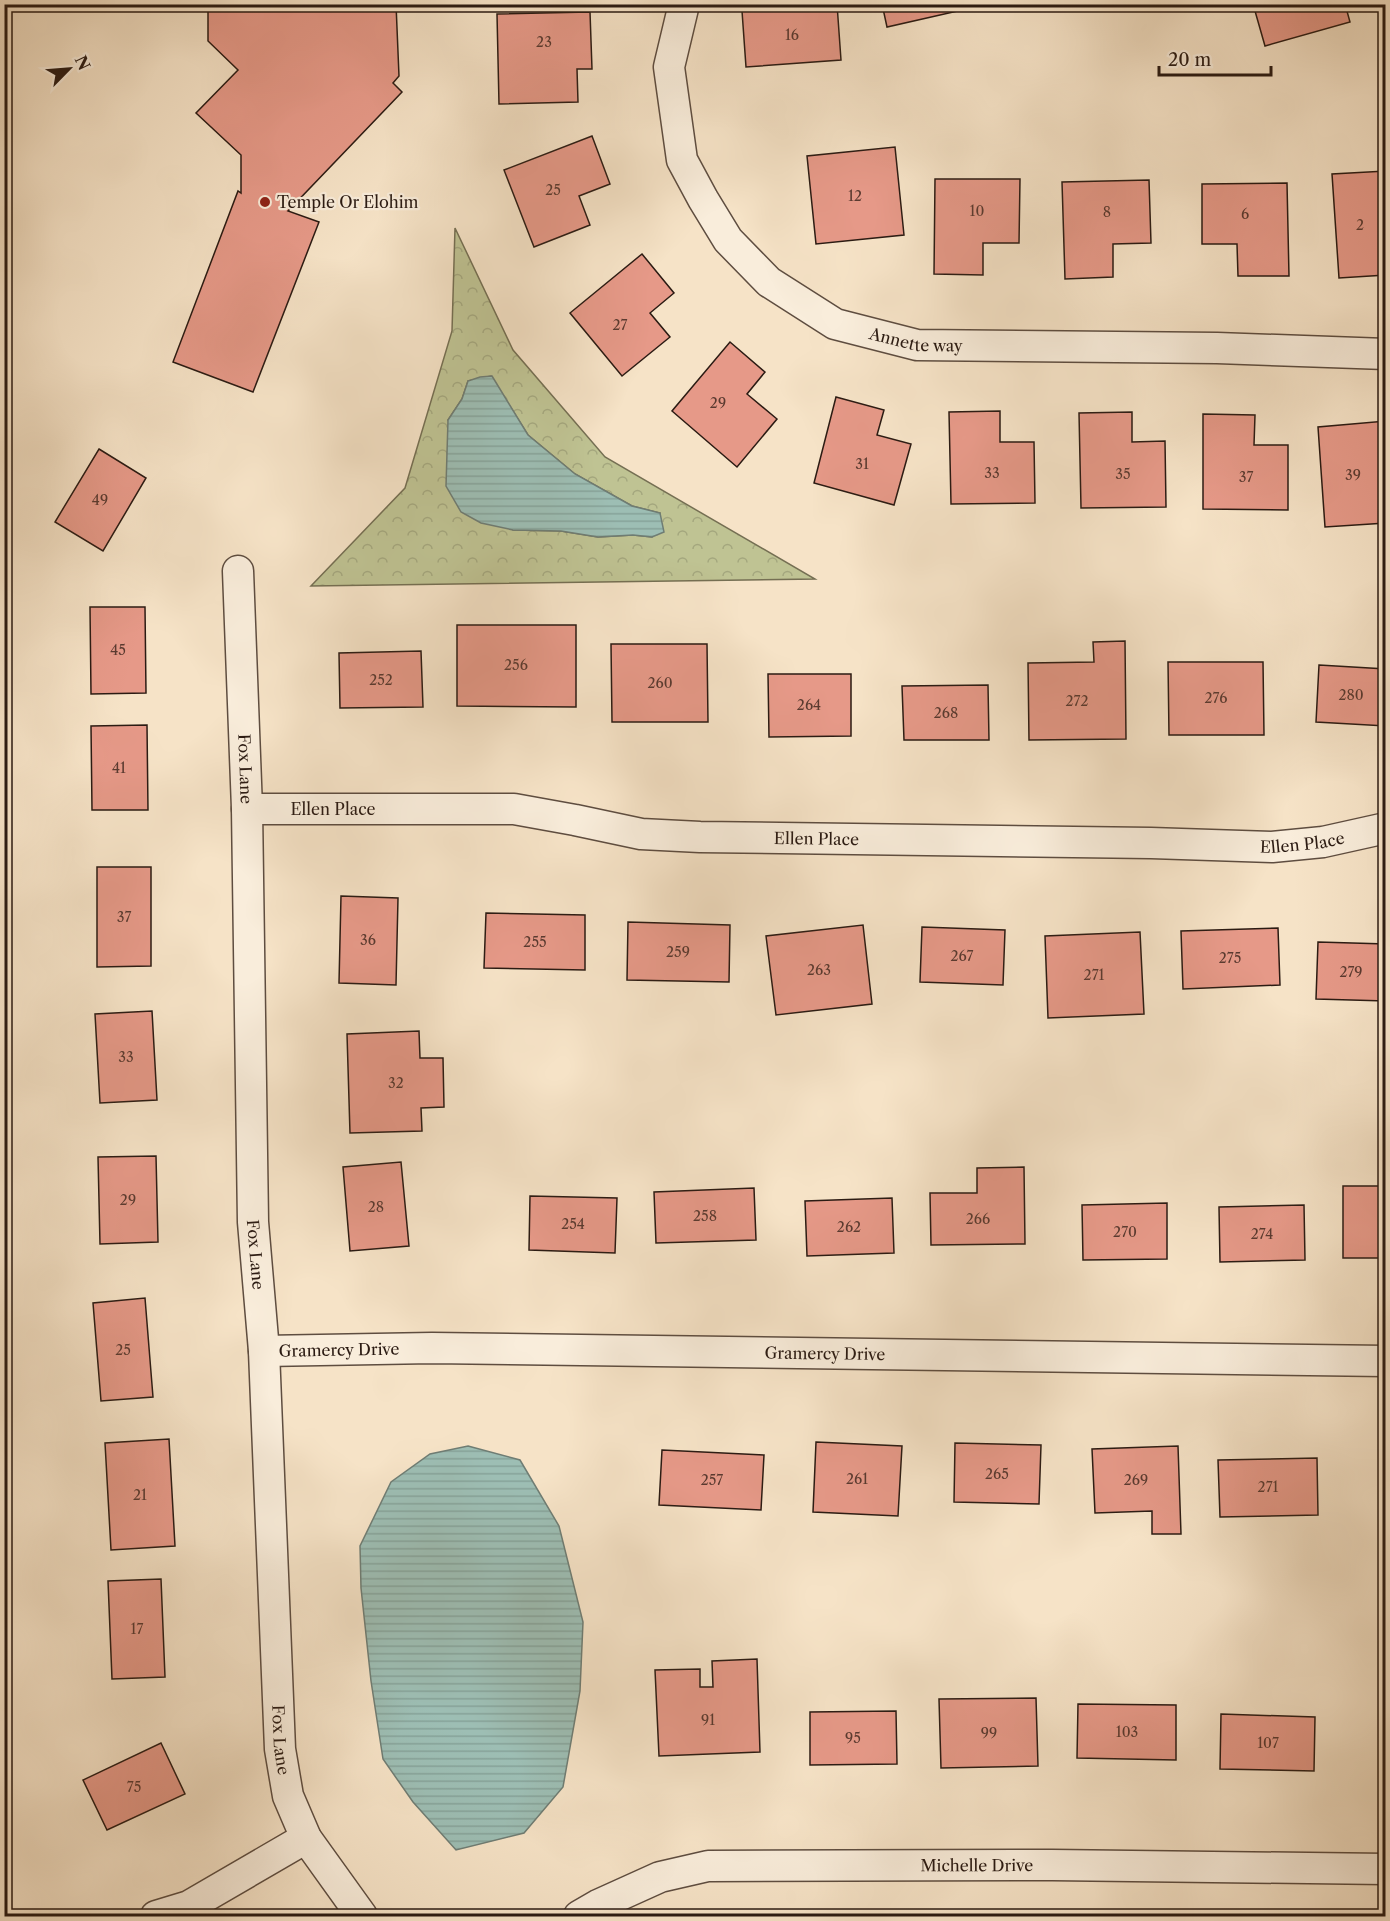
<svg xmlns="http://www.w3.org/2000/svg" width="1390" height="1921" font-family="'Libre Caslon Text',serif">
	<defs>
		<pattern id="forest-crowns" width="20" height="18" patternUnits="userSpaceOnUse" patternTransform="scale(1.5)"><rect width="20" height="18" fill="#bfc393"/><path d="M2 6a3 3 0 1 1 6 0M12 15a3 3 0 1 1 6 0" fill="none" stroke="#a4a77e"/></pattern>
		<pattern id="water-rules" width="6" height="5" patternUnits="userSpaceOnUse" patternTransform="scale(1.5)"><rect width="6" height="5" fill="#9dbeb4"/><path d="M0 2.5h6" fill="none" stroke="#87a39a"/></pattern>
	</defs>
	<rect width="100%" height="100%" fill="#f6e3c7"/>
	<filter id="stains"><feTurbulence type="fractalNoise" baseFrequency=".00333" numOctaves="4"/><feColorMatrix values="0 0 0 0 .2 0 0 0 0 .09 0 0 0 0 .02 0 0 0 .5 -.17"/></filter>
	<radialGradient id="worn" r=".72"><stop offset=".6" stop-color="#630" stop-opacity="0"/><stop offset="1" stop-color="#630" stop-opacity=".3"/></radialGradient>
	<path fill="url(#forest-crowns)" stroke="#756f53" stroke-width="1.5" fill-rule="evenodd" d="M455 228 513 350 605 457 815 579 311 586 405 488 452 331ZM491 376 528 435 575 474 632 506 660 513 652 537 633 535 598 537 561 531 513 530 448 420 462 399 468 381Z"/>
	<g fill="url(#water-rules)" stroke="#6f7d74" stroke-width="1.5">
		<polygon points="492,376 528,435 575,474 632,506 660,513 664,532 652,537 633,535 598,537 561,531 513,530 481,523 461,512 446,486 448,420 462,399 468,381 480,377"/>
		<polygon points="468,1446 520,1460 559,1526 583,1622 580,1691 563,1787 524,1833 456,1850 413,1802 383,1759 371,1681 361,1588 360,1546 391,1482 430,1454"/>
	</g>
	<g fill="#e69988" stroke="#2b1b13" stroke-width="1.5">
		<polygon points="208,4 396,4 399,76 393,83 402,92 288,211 319,222 253,392 173,362 238,191 241,193 241,155 196,113 238,70 208,41"/>
		<polygon points="776,4 837,4 841,60 746,67 742,11 776,8"/>
		<polygon points="882,4 970,4 971,8 887,27"/>
		<polygon points="1253,4 1345,4 1350,22 1265,46"/>
		<polygon points="590,12 592,69 577,69 578,102 499,104 497,14"/>
		<polygon points="592,136 610,184 579,196 590,225 534,247 504,170"/>
		<polygon points="895,147 904,235 816,244 807,156"/>
		<polygon points="1386,171 1386,275 1339,278 1332,174"/>
		<polygon points="935,179 1020,179 1019,243 983,243 983,275 934,274"/>
		<polygon points="1149,180 1151,243 1113,244 1113,277 1065,279 1062,182"/>
		<polygon points="1287,183 1289,276 1238,276 1237,244 1202,244 1202,184"/>
		<polygon points="642,254 674,293 650,313 670,337 622,376 570,313"/>
		<polygon points="730,342 765,372 747,394 777,419 737,467 672,411"/>
		<polygon points="836,397 884,410 877,435 911,444 894,505 814,483"/>
		<polygon points="1000,411 1000,442 1034,442 1035,503 951,504 949,412"/>
		<polygon points="1132,412 1132,442 1165,441 1166,507 1081,508 1079,413"/>
		<polygon points="1203,414 1255,415 1254,445 1288,445 1288,510 1203,509"/>
		<polygon points="1386,421 1386,523 1325,527 1318,427"/>
		<polygon points="99,449 146,478 103,551 55,522"/>
		<polygon points="90,607 145,607 146,693 91,694"/>
		<polygon points="457,625 576,625 576,707 457,706"/>
		<polygon points="1125,641 1126,739 1029,740 1028,663 1094,662 1093,642"/>
		<polygon points="611,644 707,644 708,722 612,722"/>
		<polygon points="421,651 423,707 340,708 339,653"/>
		<polygon points="1168,662 1263,662 1264,735 1169,735"/>
		<polygon points="1319,665 1386,669 1386,726 1316,722"/>
		<polygon points="768,674 851,674 851,736 769,737"/>
		<polygon points="988,685 989,740 904,740 902,686"/>
		<polygon points="147,725 148,810 92,810 91,726"/>
		<polygon points="97,867 151,867 151,966 97,967"/>
		<polygon points="341,896 398,898 396,985 339,983"/>
		<polygon points="486,913 585,915 585,970 484,968"/>
		<polygon points="628,922 730,925 729,982 627,980"/>
		<polygon points="863,925 872,1004 776,1015 766,936"/>
		<polygon points="922,927 1005,930 1003,985 920,982"/>
		<polygon points="1278,928 1280,985 1183,989 1181,931"/>
		<polygon points="1140,932 1144,1014 1048,1018 1045,936"/>
		<polygon points="1318,942 1386,944 1386,1001 1316,999"/>
		<polygon points="152,1011 157,1100 100,1103 95,1014"/>
		<polygon points="419,1031 420,1058 443,1058 444,1107 421,1108 422,1131 350,1133 347,1034"/>
		<polygon points="156,1156 158,1242 100,1244 98,1157"/>
		<polygon points="401,1162 409,1246 350,1251 343,1167"/>
		<polygon points="1024,1167 1025,1244 931,1245 930,1193 977,1193 977,1168"/>
		<rect x="1343" y="1186" width="43" height="72"/>
		<polygon points="754,1188 756,1240 656,1243 654,1192"/>
		<polygon points="530,1196 617,1198 615,1253 529,1250"/>
		<polygon points="892,1198 894,1253 807,1256 805,1201"/>
		<polygon points="1167,1203 1167,1259 1083,1260 1082,1205"/>
		<polygon points="1304,1205 1305,1260 1220,1262 1219,1207"/>
		<polygon points="145,1298 153,1397 101,1401 93,1303"/>
		<polygon points="169,1439 175,1546 111,1550 105,1443"/>
		<polygon points="816,1442 902,1446 898,1516 813,1512"/>
		<polygon points="955,1443 1041,1445 1039,1504 954,1502"/>
		<polygon points="1178,1446 1181,1534 1152,1534 1152,1511 1095,1513 1092,1449"/>
		<polygon points="662,1450 764,1455 761,1510 659,1505"/>
		<polygon points="1317,1458 1318,1515 1220,1517 1218,1460"/>
		<polygon points="161,1579 165,1677 112,1679 108,1581"/>
		<polygon points="757,1659 760,1752 659,1756 655,1670 700,1669 700,1687 713,1687 712,1661"/>
		<polygon points="1036,1698 1038,1766 941,1768 939,1699"/>
		<polygon points="1078,1704 1176,1705 1176,1760 1077,1758"/>
		<polygon points="896,1711 897,1764 810,1765 810,1712"/>
		<polygon points="1221,1714 1315,1717 1314,1771 1220,1769"/>
		<polygon points="161,1743 185,1794 107,1830 83,1780"/>
	</g>
	<g fill="none" stroke-linecap="round" stroke-linejoin="round">
		<g stroke="#5e4d40" stroke-width="33">
			<g id="minor">
				<path id="s1" d="M684 4 669 67 682 160 703 199 728 240 769 282 835 324 917 345 1217 348 1386 354"/>
				<path id="s2" d="M238 571 247 809 253 1222 264 1351 280 1749 288 1796 306 1838 362 1916"/>
				<path id="s3" d="M247 809H514L575 820 641 834 700 837 1151 843 1272 847 1323 842 1386 828"/>
				<path id="s4" d="M264 1351 432 1348 1386 1361"/>
				<polyline points="156,1916 189,1906 306,1838"/>
				<path id="s5" d="M579 1916 598 1905 660 1877 708 1866 1052 1865 1386 1869"/>
			</g>
		</g>
		<use href="#minor" stroke="#f9eddb" stroke-width="30"/>
	</g>
	<circle fill="#8f2418" stroke="#f9eddb" stroke-width="2" cx="265" cy="202" r="6"/>
	<g text-anchor="middle" dominant-baseline="central" stroke-width="4.5" stroke-linejoin="round" paint-order="stroke">
		<g font-size="14" fill="#5a3a30">
			<text x="792" y="35">16</text>
			<text x="544" y="42">23</text>
			<text x="553" y="190">25</text>
			<text x="855" y="196">12</text>
			<text x="977" y="211">10</text>
			<text x="1107" y="212">8</text>
			<text x="1245" y="214">6</text>
			<text x="1360" y="225">2</text>
			<text x="620" y="325">27</text>
			<text x="718" y="403">29</text>
			<text x="862" y="464">31</text>
			<text x="992" y="473">33</text>
			<text x="1123" y="474">35</text>
			<text x="1353" y="475">39</text>
			<text x="1246" y="477">37</text>
			<text x="100" y="500">49</text>
			<text x="118" y="650">45</text>
			<text x="516" y="665">256</text>
			<text x="381" y="680">252</text>
			<text x="660" y="683">260</text>
			<text x="1351" y="695">280</text>
			<text x="1216" y="698">276</text>
			<text x="1077" y="701">272</text>
			<text x="809" y="705">264</text>
			<text x="946" y="713">268</text>
			<text x="119" y="768">41</text>
			<text x="124" y="917">37</text>
			<text x="368" y="940">36</text>
			<text x="535" y="942">255</text>
			<text x="678" y="952">259</text>
			<text x="962" y="956">267</text>
			<text x="1230" y="958">275</text>
			<text x="819" y="970">263</text>
			<text x="1351" y="972">279</text>
			<text x="1094" y="975">271</text>
			<text x="126" y="1057">33</text>
			<text x="396" y="1083">32</text>
			<text x="128" y="1200">29</text>
			<text x="376" y="1207">28</text>
			<text x="705" y="1216">258</text>
			<text x="978" y="1219">266</text>
			<text x="573" y="1224">254</text>
			<text x="849" y="1227">262</text>
			<text x="1125" y="1232">270</text>
			<text x="1262" y="1234">274</text>
			<text x="123" y="1350">25</text>
			<text x="997" y="1474">265</text>
			<text x="857" y="1479">261</text>
			<text x="712" y="1480">257</text>
			<text x="1136" y="1480">269</text>
			<text x="1268" y="1487">271</text>
			<text x="140" y="1495">21</text>
			<text x="137" y="1629">17</text>
			<text x="708" y="1720">91</text>
			<text x="1127" y="1732">103</text>
			<text x="989" y="1733">99</text>
			<text x="853" y="1738">95</text>
			<text x="1268" y="1743">107</text>
			<text x="134" y="1787">75</text>
		</g>
		<g font-size="16" fill="#2b1b13" stroke="#f9eddb" text-anchor="start">
			<text x="277" y="202">Temple Or Elohim</text>
		</g>
		<g font-size="16" fill="#2b1b13" stroke="#f9eddb">
			<text stroke="none"><textPath href="#s1" startOffset="471">Annette way</textPath></text>
			<text stroke="none"><textPath href="#s2" startOffset="198">Fox Lane</textPath></text>
			<text stroke="none"><textPath href="#s3" startOffset="86">Ellen Place</textPath></text>
			<text stroke="none"><textPath href="#s3" startOffset="572">Ellen Place</textPath></text>
			<text stroke="none"><textPath href="#s3" startOffset="1058">Ellen Place</textPath></text>
			<text stroke="none"><textPath href="#s2" startOffset="684">Fox Lane</textPath></text>
			<text stroke="none"><textPath href="#s4" startOffset="75">Gramercy Drive</textPath></text>
			<text stroke="none"><textPath href="#s4" startOffset="561">Gramercy Drive</textPath></text>
			<text stroke="none"><textPath href="#s2" startOffset="1170">Fox Lane</textPath></text>
			<text stroke="none"><textPath href="#s5" startOffset="408">Michelle Drive</textPath></text>
		</g>
	</g>
	<rect width="1390" height="1921" fill="none" stroke="#f6e3c7" stroke-width="24"/>
	<rect x="6" y="6" width="1378" height="1909" fill="none" stroke="#2b1b13" stroke-width="3"/>
	<rect x="12" y="12" width="1366" height="1897" fill="none" stroke="#2b1b13" stroke-width="1.5"/>
	<g transform="translate(69 69) rotate(65)" stroke="#f9eddb" stroke-width="4.5" paint-order="stroke">
	<path d="M0-4.5L10 22L0 15L-10 22Z" fill="#2b1b13"/>
	<text y="-9" font-size="16" font-weight="bold" text-anchor="middle" fill="#2b1b13">N</text>
	</g>
	<path d="M1159 66v9h112v-9" fill="none" stroke="#2b1b13" stroke-width="3"/>
	<text x="1168" y="66" font-size="18" fill="#2b1b13" stroke="#f9eddb" stroke-width="4.5" paint-order="stroke">20 m</text>
	<rect width="100%" height="100%" filter="url(#stains)"/>
	<rect width="100%" height="100%" fill="url(#worn)"/>
</svg>
